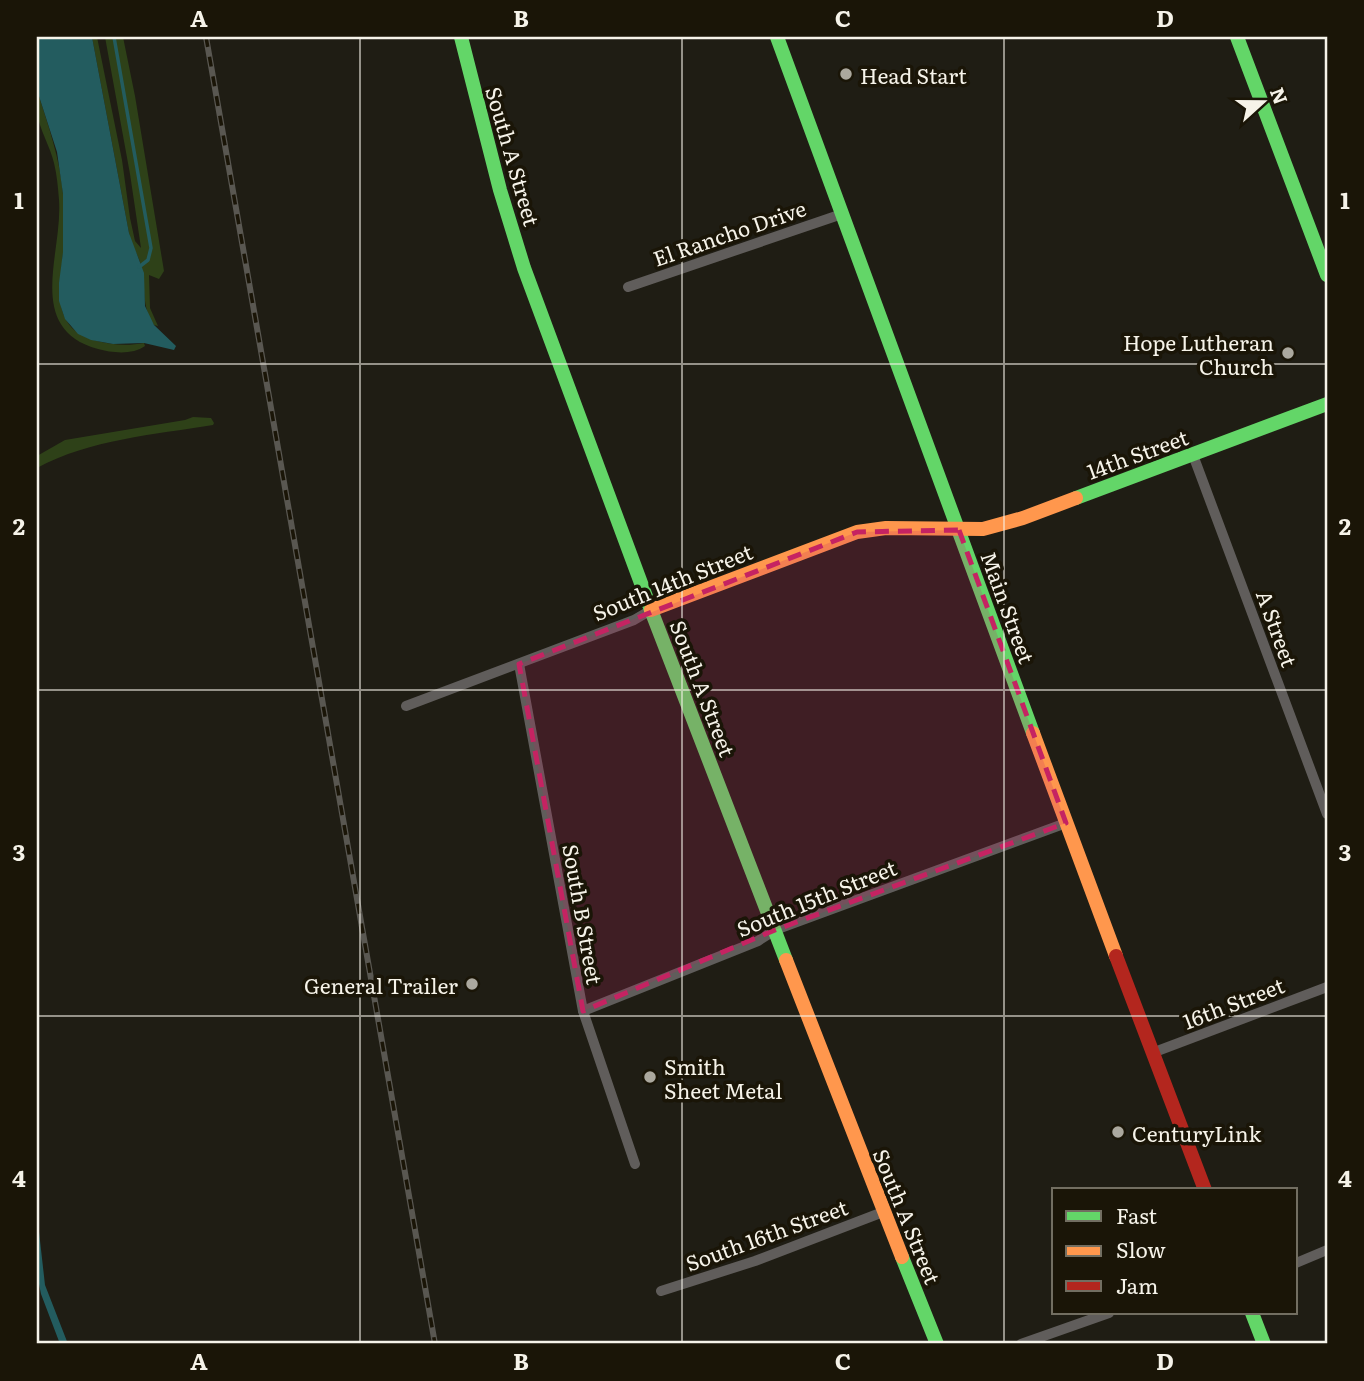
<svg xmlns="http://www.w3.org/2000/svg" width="1364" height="1381" font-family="Literata,serif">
	<rect width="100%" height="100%" fill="#1f1d14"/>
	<g fill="#2e4118">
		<path d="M92 37H97L122 160 130 218 135 241 141 248 130 174 105 37H123L135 96 164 271 159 279 149 275 150 308 158 326 154 325C141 307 146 286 141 265 138 254 131 245 129 233Z"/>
		<path d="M37 90C48 125 60 158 63 194 65 213 65 233 63 253 60 289 50 329 97 341 112 345 128 346 144 343L145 346C133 355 112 353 98 349 24 328 63 254 59 200 58 188 57 175 54 163 50 146 39 129 37 112 36 105 37 97 37 90Z"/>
		<path d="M193 417 211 418 214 423 213 425C153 435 91 439 37 468V456L65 440 185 420Z"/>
	</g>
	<g fill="#235c5f">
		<polygon points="37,37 92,37 129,233 144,273 145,306 154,325 176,346 174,350 144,343 113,344 91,340 78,334 65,319 59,301 59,283 63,252 63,194 57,152 37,90"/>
		<polygon points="37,1214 45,1285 68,1344 60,1344 41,1294 37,1274"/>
	</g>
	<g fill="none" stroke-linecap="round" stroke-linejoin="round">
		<polyline stroke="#235c5f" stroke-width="3.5" points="114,37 151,248 148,260 139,267"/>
		<g stroke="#605d5b" stroke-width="10">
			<polyline points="628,287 842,214"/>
			<polyline points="1193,455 1327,814"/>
			<polyline points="519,664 583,1011 635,1164"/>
			<polyline points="406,706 634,620 651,610"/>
			<polyline points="583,1011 758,941 775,930 1066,823"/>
			<polyline points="1152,1053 1327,987"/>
			<polyline points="1296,1263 1327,1250"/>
			<polyline points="661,1291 755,1261 883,1212"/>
			<polyline points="1021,1344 1109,1313"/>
		</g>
		<g stroke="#63d668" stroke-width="14">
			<polyline points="461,37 500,190 524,268 651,610 786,960"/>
			<polyline points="777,37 1033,733"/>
			<polyline points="1237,37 1327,275"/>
			<polyline points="1076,498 1327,404"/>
			<polyline points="902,1257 937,1344"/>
			<polyline points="1252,1313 1264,1344"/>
		</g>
		<g stroke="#ff974d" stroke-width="14">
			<polyline points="651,610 857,532 886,528 983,529 1023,518 1076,498"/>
			<polyline points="1033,733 1116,956"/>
			<polyline points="786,960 902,1257"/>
		</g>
		<polyline stroke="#b3261e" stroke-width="14" points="1116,956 1205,1190"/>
		<g stroke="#595751" stroke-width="6">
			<polyline id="rail" points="206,37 435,1344"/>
		</g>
		<use href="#rail" stroke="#1a1507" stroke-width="3.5" stroke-dasharray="10" stroke-linecap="butt"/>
	</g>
	<path fill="#c52362" fill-opacity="0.2" stroke="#c52362" stroke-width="5" stroke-dasharray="14 9" stroke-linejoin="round" d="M959 530 1066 823 775 930 583 1011 519 664 857 532Z"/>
	<path fill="none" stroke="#f6f3e9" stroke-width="2" stroke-opacity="0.55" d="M360 37V1344M682 37V1344M1004 37V1344M37 364H1327M37 690H1327M37 1016H1327"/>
	<g fill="#aba89e" stroke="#1a1507" stroke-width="2.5">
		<circle cx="846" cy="74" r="7"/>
		<circle cx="1288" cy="353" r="7"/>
		<circle cx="472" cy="984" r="7"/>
		<circle cx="650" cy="1077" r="7"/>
		<circle cx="1118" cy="1132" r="7"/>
	</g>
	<g text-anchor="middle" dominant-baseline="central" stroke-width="7" stroke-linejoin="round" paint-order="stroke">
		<g font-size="21" fill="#f6f3e9" stroke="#1a1507" text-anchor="start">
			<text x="860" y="74">Head Start</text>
			<text x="1274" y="341" text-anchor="end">Hope Lutheran<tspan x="1274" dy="24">Church</tspan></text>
			<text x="458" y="984" text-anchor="end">General Trailer</text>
			<text x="664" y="1065">Smith<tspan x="664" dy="24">Sheet Metal</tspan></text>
			<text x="1132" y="1132">CenturyLink</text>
		</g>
		<g font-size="21" fill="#f6f3e9" stroke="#1a1507">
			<text transform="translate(514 156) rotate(74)">South A Street</text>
			<text transform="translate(729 232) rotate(-19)">El Rancho Drive</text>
			<text transform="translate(1137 453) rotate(-20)">14th Street</text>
			<text transform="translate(672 581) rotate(-22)">South 14th Street</text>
			<text transform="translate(1009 607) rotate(70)">Main Street</text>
			<text transform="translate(1278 628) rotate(70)">A Street</text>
			<text transform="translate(704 688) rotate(69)">South A Street</text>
			<text transform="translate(816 897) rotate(-22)">South 15th Street</text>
			<text transform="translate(584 914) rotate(80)">South B Street</text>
			<text transform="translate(1233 1002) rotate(-21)">16th Street</text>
			<text transform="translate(908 1216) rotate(68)">South A Street</text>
			<text transform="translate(766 1234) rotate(-20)">South 16th Street</text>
		</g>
	</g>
	<rect width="1364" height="1381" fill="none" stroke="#1a1507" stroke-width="77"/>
	<rect x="1052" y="1188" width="245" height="126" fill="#1a1507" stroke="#726e61" stroke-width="2"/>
	<rect x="1066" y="1211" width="35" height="10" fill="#63d668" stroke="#726e61" stroke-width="2"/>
	<text x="1116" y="1224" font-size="21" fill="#f6f3e9">Fast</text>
	<rect x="1066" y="1246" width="35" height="10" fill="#ff974d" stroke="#726e61" stroke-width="2"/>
	<text x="1116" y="1258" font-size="21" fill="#f6f3e9">Slow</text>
	<rect x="1066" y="1281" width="35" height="10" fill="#b3261e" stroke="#726e61" stroke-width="2"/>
	<text x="1116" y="1294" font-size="21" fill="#f6f3e9">Jam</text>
	<g transform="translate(1263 102) rotate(69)" stroke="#1a1507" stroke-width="5" paint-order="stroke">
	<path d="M0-5L12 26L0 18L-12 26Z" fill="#f6f3e9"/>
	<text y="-10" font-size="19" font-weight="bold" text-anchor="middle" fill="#f6f3e9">N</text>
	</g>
	<rect x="38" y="38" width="1288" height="1304" fill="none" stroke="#f6f3e9" stroke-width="2.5"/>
	<g font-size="23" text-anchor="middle" font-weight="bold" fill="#f6f3e9">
		<text x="199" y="27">A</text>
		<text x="521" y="27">B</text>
		<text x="843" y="27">C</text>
		<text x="1165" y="27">D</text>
		<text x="19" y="209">1</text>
		<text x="1345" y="209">1</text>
		<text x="19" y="535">2</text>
		<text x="1345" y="535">2</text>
		<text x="19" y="861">3</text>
		<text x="1345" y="861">3</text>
		<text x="19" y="1187">4</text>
		<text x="1345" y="1187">4</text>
		<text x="199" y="1370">A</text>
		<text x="521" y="1370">B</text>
		<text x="843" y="1370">C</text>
		<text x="1165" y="1370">D</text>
	</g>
</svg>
